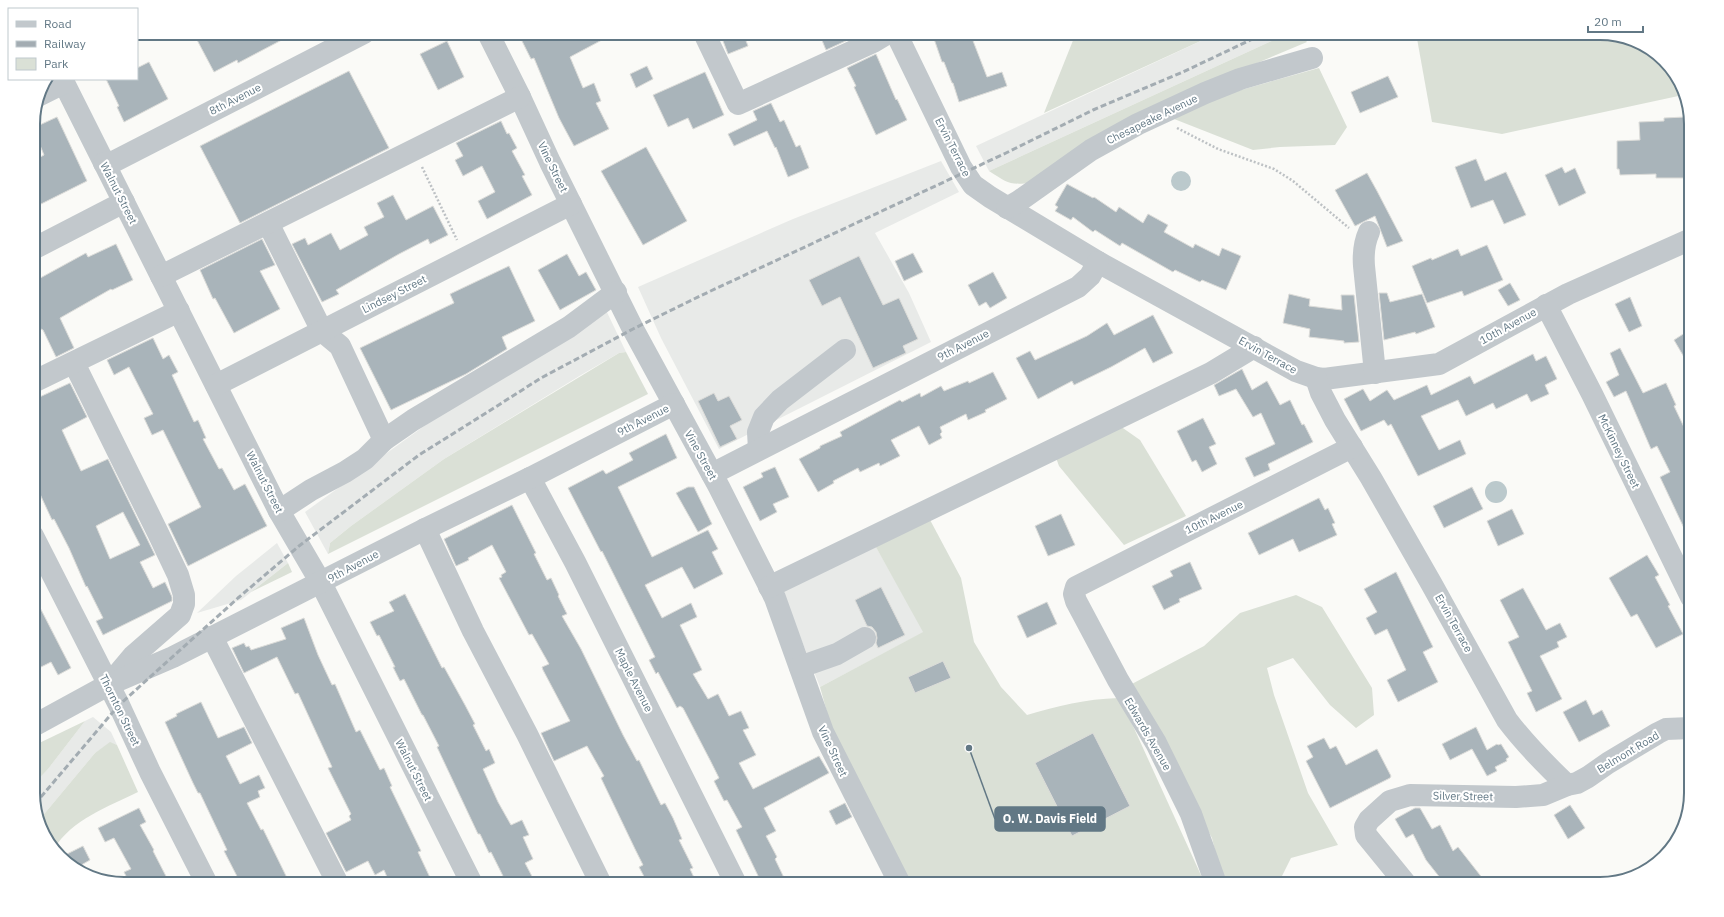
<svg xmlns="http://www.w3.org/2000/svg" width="1724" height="917" font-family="'IBM Plex Sans',sans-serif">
	<rect width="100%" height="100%" fill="#fafaf7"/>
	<g fill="#e8eae8">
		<polygon points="1218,33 1289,33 989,171 976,146"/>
		<polygon points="941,161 959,192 875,233 909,293 931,342 719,449 661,338 638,287 793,219"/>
		<polygon points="605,308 626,352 619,353 581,375 444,459 351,526 330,543 328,554 305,512 452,406"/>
		<polygon points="872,540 924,632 820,687 781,588"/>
		<polygon points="277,543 288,563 241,600 197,613 236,576"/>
		<polygon points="93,717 111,732 117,745 110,743 95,753 40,819 33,799 33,785 48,769 85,721"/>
	</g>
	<g fill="#dae0d6">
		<polygon points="1076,33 1218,33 1044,113"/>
		<path d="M1289 33H1299L1307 42 1141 112 1031 183C1008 185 1008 183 989 171Z"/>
		<polygon points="1416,33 1600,33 1641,42 1676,74 1683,95 1502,134 1432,122"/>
		<polygon points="1319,68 1347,127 1335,145 1280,147 1253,150 1169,117 1220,96"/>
		<polygon points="626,352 648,394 328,554 330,543 351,526 444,459 619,353"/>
		<polygon points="1120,426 1140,440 1186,516 1124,545 1059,466 1055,455"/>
		<path d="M929 518 961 578 974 642 1001 687 1027 715C1057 706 1086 699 1118 698L1133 726 1205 884H910L834 737 820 687 923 632 872 540Z"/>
		<polygon points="288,563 292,572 251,592"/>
		<polygon points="1296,595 1322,607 1372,688 1374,715 1356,728 1330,705 1293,658 1267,668 1274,695 1308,793 1338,845 1291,858 1278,884 1223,884 1212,838 1128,686 1204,646 1240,613"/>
		<polygon points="85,721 48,769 33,785 33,746"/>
		<path d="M110 742 117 745 138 792C108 807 72 819 54 849L48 844 40 819 95 753Z"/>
	</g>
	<g fill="#bbc9cc">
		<circle cx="1181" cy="181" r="10"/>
		<circle cx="1496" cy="492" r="11"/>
	</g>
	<g fill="#a9b4ba" stroke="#dcdcd9" fill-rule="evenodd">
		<polygon points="206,33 295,33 238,63 237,60 214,72 196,38"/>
		<polygon points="518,33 615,33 570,57 583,88 594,83 601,101 596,103 609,129 574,146 559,118 534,58 531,59"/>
		<polygon points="720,33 743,33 748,46 728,54"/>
		<polygon points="819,33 863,33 826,50"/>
		<polygon points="932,33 970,33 987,77 1002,72 1007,86 959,102 953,83 952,83 944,62 942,62"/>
		<polygon points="447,41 464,77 438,90 420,54"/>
		<polygon points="876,54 896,100 897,99 907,120 876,135 854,87 856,86 847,68"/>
		<polygon points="149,62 168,99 124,122 117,107 119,106 106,79 137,79 137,68"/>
		<polygon points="647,66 653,79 636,88 630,74"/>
		<polygon points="349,71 389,148 240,223 200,146"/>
		<polygon points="705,72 724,115 693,129 688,118 668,127 653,95"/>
		<polygon points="1388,76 1398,97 1360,113 1351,92"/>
		<polygon points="771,103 780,122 784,120 796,147 800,145 809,168 788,177 776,147 775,148 767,131 734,146 728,134 757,120 753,111"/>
		<polygon points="57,117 87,181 37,206 33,198 33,161 44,155 33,128"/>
		<polygon points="1685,117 1686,127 1691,126 1691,178 1656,178 1656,174 1620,175 1619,169 1617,169 1617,141 1640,140 1639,122 1664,121 1664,118"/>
		<polygon points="501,121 507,134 509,133 517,148 512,151 525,175 522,176 532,195 487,219 478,201 495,192 482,166 463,176 455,160 463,156 456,143"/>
		<polygon points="646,147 687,221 643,245 601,171"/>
		<polygon points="1476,159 1485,181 1506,172 1526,215 1504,224 1493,200 1471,208 1455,167"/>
		<polygon points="1562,167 1565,173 1575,168 1586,193 1559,206 1545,175"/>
		<polygon points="1367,173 1377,191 1403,241 1387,247 1375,216 1355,226 1335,190"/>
		<polygon points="1067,184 1093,198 1094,197 1116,212 1119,207 1143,223 1148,214 1168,225 1164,232 1193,248 1195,244 1219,256 1222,248 1241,256 1226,290 1202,280 1200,282 1175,270 1173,272 1122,243 1120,246 1095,230 1093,232 1073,217 1071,220 1055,211 1058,207 1055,205"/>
		<polygon points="393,195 406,220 433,206 448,235 430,244 428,239 399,254 336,290 339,294 322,302 292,244 305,238 308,245 331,233 340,250 368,235 364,227 384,217 377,203"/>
		<polygon points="262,239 275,265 260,271 280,309 234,333 215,298 213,299 200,270"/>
		<polygon points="116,244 133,280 112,290 111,289 60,318 74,348 56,357 43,330 41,329 33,333 33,282 86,253 88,257"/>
		<polygon points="1487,245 1503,280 1464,296 1462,291 1427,303 1412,266 1431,258 1432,260 1458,249 1461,256"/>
		<polygon points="913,253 923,272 904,281 895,261"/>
		<polygon points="567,254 579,276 586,272 596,290 560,310 538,270"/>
		<polygon points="859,256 883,305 899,298 918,339 903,346 906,353 873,368 840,297 822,306 809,280"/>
		<polygon points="509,266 535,321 502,337 507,349 466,374 391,410 360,348 454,303 450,294"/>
		<polygon points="993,272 1007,298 990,308 986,302 979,306 968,285"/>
		<polygon points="1510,283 1520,300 1508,306 1498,290"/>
		<polygon points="1379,293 1387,293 1390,302 1422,294 1435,327 1416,334 1415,332 1384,340"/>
		<polygon points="1289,294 1310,299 1309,306 1342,310 1341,295 1354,295 1359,342 1344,343 1344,341 1309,337 1310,329 1283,323"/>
		<polygon points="1630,297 1642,326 1629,332 1615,304"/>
		<polygon points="1153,315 1173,353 1153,363 1145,348 1111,367 1074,385 1072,381 1038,399 1016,358 1030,351 1035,360 1087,336 1107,323 1114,335"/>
		<polygon points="1691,329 1691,369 1674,340"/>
		<polygon points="153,338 163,359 169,355 178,372 172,375 194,422 198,420 206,438 203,439 219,469 222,468 234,490 245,484 267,526 188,566 168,524 201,507 163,430 152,435 144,418 153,414 129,367 114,375 107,360"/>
		<polygon points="1620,348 1643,393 1666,383 1676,405 1674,406 1691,442 1691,543 1660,477 1670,472 1657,446 1651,449 1626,391 1614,397 1606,382 1619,375 1610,353"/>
		<polygon points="1533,354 1536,361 1546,356 1557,379 1545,385 1549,394 1531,402 1527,394 1496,409 1493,403 1466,416 1458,400 1421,416 1439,450 1460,440 1466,454 1418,476 1391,424 1388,426 1384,420 1361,431 1344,399 1363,389 1370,401 1387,390 1394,400 1427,385 1431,395 1470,376 1474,384"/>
		<polygon points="1242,369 1252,390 1267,381 1280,405 1290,400 1302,425 1304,424 1313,442 1268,464 1270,470 1254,477 1245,458 1275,444 1261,413 1253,417 1236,389 1219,396 1214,385"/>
		<polygon points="993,372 1007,399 985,410 986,412 968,420 966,414 940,427 942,432 940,434 942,438 929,445 919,426 891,440 900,456 880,466 879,463 860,472 858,468 833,481 834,483 818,492 799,459 820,448 820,446 842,436 840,432 900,400 902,402 920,393 921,397 941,386 944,391 968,381 969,383"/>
		<path d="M70 383 87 417 62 430 81 471 108 459 155 555 140 562 153 588 165 582 172 597V601L103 635 96 621 103 618 87 586 86 587 69 548 54 519 52 520 33 479V400ZM123 512 140 545 110 559 96 526Z"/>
		<polygon points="714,393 718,401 729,396 742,420 730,426 737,439 720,447 698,401"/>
		<polygon points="1203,418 1216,444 1209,447 1217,464 1202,472 1196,460 1192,462 1177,431"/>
		<polygon points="666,434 677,458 618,487 652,557 708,530 718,549 712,552 723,574 694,589 682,567 645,585 662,618 691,603 697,617 680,625 702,670 693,674 708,699 718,694 729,716 741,711 749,728 743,730 756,755 739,763 753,789 819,756 829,773 764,808 776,831 766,836 777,857 775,859 787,884 762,884 736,830 742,827 727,800 724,801 714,781 719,778 710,760 683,708 680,706 677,708 658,672 656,674 649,660 655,657 602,551 601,552 568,488 603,470 606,474 633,460 629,453"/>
		<polygon points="775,467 789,497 773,504 777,512 760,521 743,487 763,477 761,473"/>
		<polygon points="688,487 694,487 712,524 698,532 676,493"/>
		<polygon points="1472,487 1483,509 1444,528 1433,506"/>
		<polygon points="1319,498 1325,510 1328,508 1335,523 1332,524 1337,535 1299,552 1293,539 1259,555 1248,533"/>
		<polygon points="512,505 536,553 534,554 547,580 551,578 559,595 558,596 567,614 562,616 581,649 623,735 637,761 639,760 661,805 665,803 673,818 682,839 679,840 693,868 690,869 697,884 648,884 639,867 643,865 635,849 601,778 604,776 587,746 554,761 541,733 570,721 543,670 542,667 549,664 532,634 529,635 499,578 502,577 501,575 506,572 492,545 468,558 469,560 456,566 444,539"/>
		<polygon points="1512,509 1524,534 1498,546 1487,521"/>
		<polygon points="1061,514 1075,545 1048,556 1035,526"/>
		<polygon points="1647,555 1659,575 1655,577 1670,605 1668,606 1683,634 1656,648 1637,614 1631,617 1609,578"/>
		<polygon points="1190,562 1202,589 1179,599 1180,602 1164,610 1152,586 1173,576 1170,571"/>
		<polygon points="1396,572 1433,647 1423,652 1438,682 1398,702 1387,680 1406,670 1387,629 1375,635 1366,618 1377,612 1364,589"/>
		<polygon points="881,587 905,635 878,648 876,643 877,638 876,632 872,627 867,626 855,600"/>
		<polygon points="1523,588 1546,630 1560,623 1567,637 1557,642 1559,647 1540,656 1562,699 1536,712 1527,693 1532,691 1508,642 1519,637 1500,600"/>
		<polygon points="33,594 71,668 58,675 51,662 33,671"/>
		<polygon points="405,594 442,668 444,667 465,705 475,724 473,725 486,751 489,749 495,763 483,769 498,802 511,825 522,820 529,835 523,837 533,859 525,863 536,884 507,884 491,852 489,853 480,834 478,834 470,817 437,747 439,746 423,715 422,715 404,679 400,681 393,667 395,667 379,635 377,636 370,622 394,611 389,602"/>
		<polygon points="1047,602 1057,624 1027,638 1017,616"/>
		<polygon points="304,618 318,655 332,685 335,684 356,732 360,730 380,770 384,768 392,786 390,787 421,851 418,852 433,884 390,884 384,870 375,875 368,861 346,872 326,833 351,820 349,816 351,814 328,768 332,767 298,693 295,694 277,657 244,673 232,648 244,643 246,647 249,646 251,650 286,639 281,628"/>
		<polygon points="943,661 951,678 915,693 908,677"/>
		<polygon points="1586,700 1593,715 1602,710 1610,726 1579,742 1563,712"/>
		<polygon points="201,702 218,738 244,727 252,743 226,756 240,784 259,775 265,788 258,791 260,797 247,803 261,830 263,829 290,884 241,884 224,851 227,850 200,793 198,793 193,783 165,722 177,716 176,714"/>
		<polygon points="1476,727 1487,750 1497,744 1498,745 1501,744 1509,757 1506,759 1507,761 1495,767 1497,771 1487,776 1472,749 1450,760 1442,744"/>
		<polygon points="1093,733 1130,806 1072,836 1035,763"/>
		<polygon points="1324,738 1330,749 1336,746 1346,765 1377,749 1391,776 1390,778 1330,808 1306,761 1313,757 1307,746"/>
		<polygon points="845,803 852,817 836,825 829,811"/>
		<polygon points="1570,805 1585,828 1568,839 1554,815"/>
		<polygon points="139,808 146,822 140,825 154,850 153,851 170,884 130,884 124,872 131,869 114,838 105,842 98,828"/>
		<polygon points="1415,808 1420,808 1432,829 1440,825 1453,851 1458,847 1487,884 1445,884 1426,860 1413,834 1406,838 1395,819"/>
		<polygon points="83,846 90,860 76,868 67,854"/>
	</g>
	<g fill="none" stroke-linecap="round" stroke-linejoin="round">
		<g stroke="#bdc1c4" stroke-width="2.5" stroke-dasharray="2 2" stroke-linecap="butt">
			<polyline points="1177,128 1218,149 1274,169 1293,181 1349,228"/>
			<polyline points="422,167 457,240"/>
		</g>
		<g stroke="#c2c8cc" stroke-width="22">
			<polyline points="488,33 520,97 550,162 633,329 719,487 775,598 823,732 900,884"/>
			<polyline points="704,33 738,104 873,42 888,33"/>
			<polyline points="896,33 961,167 973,185 990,197 1098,262 1296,371 1316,378 1324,379 1439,364 1568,294 1691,239"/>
			<polyline points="62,79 279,511 321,583 472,884"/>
			<polyline points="38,96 64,83"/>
			<polyline points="104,163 115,161 364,33"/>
			<polyline points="1007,208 1019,201 1091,150 1138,124 1205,93 1240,79 1312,58"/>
			<polyline points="268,223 322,331 340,346 384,440"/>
			<path d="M1369 232C1364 243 1363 253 1364 266L1375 373"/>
			<polyline points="33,249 124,202"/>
			<polyline points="161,276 520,97"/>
			<polyline points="1546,305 1592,394 1691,597"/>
			<polyline points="74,363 158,533 178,575 184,595 184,604 180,615 133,656 112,681"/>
			<path d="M1316 378 1321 393 1335 420 1371 478 1431 583 1507 720C1525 744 1546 765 1567 785"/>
			<polyline points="33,382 179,311"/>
			<polyline points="216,385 571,204"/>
			<polyline points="759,449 758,432 764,417 780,400 845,350"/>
			<polyline points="712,474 1078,287 1090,276 1098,262"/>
			<polyline points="530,478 575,562 736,884"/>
			<polyline points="279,511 311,490 345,472 365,459 384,440 413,420 569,327 616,292"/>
			<polyline points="425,529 473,631 527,734 601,884"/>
			<polyline points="33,536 119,705 150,772 207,884"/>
			<polyline points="769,587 1211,373 1254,347"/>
			<polyline points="212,637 338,884"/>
			<polyline points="800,667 837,654 865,638"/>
			<polyline points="33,726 108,685 173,657 425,529 530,478 674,404"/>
			<polyline points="1216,884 1191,814 1156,743 1118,680 1076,601 1074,594 1076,587 1352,447"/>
			<polyline points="1406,884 1366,835 1365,827 1369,820 1390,801 1410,795 1516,797 1543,795 1567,785 1577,783 1588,777 1608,763 1658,733 1666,729 1691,728"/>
		</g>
		<polyline stroke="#a3acb2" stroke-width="3" stroke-dasharray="6 3" stroke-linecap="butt" points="35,804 119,705 238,598 299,546 419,455 486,413 541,378 633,329 700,296 1006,153 1093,110 1183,72 1265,33"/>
	</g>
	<g text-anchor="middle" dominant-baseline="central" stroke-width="4" stroke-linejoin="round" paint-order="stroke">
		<g font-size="11" fill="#627885" stroke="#fff">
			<text transform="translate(235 99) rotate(-27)">8th Avenue</text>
			<text transform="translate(1152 119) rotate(-26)">Chesapeake Avenue</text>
			<text transform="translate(953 147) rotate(63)">Ervin Terrace</text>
			<text transform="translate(553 167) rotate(64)">Vine Street</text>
			<text transform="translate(119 193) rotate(63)">Walnut Street</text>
			<text transform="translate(394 294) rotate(-27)">Lindsey Street</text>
			<text transform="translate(1508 326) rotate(-29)">10th Avenue</text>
			<text transform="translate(963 345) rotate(-27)">9th Avenue</text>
			<text transform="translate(1268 355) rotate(29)">Ervin Terrace</text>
			<text transform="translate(643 420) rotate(-27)">9th Avenue</text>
			<text transform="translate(1619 451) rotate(64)">McKinney Street</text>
			<text transform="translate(701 455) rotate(61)">Vine Street</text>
			<text transform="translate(265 482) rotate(63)">Walnut Street</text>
			<text transform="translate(1214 517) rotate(-26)">10th Avenue</text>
			<text transform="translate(353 566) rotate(-28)">9th Avenue</text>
			<text transform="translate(1454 623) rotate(61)">Ervin Terrace</text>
			<text transform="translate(634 680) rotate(63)">Maple Avenue</text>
			<text transform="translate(120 710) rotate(64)">Thornton Street</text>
			<text transform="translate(1148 734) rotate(60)">Edwards Avenue</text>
			<text transform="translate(833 751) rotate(65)">Vine Street</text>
			<text transform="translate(1628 752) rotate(-31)">Belmont Road</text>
			<text transform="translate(414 770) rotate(63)">Walnut Street</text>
			<text transform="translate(1463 796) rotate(1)">Silver Street</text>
		</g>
	</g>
	<path d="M0 0H1724V917H0ZM124 40H1600A84 84 0 0 1 1684 124V793A84 84 0 0 1 1600 877H124A84 84 0 0 1 40 793V124A84 84 0 0 1 124 40Z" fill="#fff" fill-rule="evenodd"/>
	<path fill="none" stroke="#627885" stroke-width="2" d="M124 40H1600A84 84 0 0 1 1684 124V793A84 84 0 0 1 1600 877H124A84 84 0 0 1 40 793V124A84 84 0 0 1 124 40Z"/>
	<path fill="none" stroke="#627885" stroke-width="1.5" d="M969 748L995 819"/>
	<circle fill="#627885" stroke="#fff" stroke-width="1.5" cx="969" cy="748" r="4"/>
	<rect fill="#627885" stroke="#627885" stroke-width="1.5" x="995" y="807" width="110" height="24" rx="4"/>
	<g font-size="12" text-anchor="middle" font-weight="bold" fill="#fff">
		<text x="1050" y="823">O. W. Davis Field</text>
	</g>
	<rect x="8" y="8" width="130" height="72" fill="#ffffff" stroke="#c0c9ce"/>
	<rect x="16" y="21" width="20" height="6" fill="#c2c8cc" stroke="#c0c9ce"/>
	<text x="44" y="28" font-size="12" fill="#627885">Road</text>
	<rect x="16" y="41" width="20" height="6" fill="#a3acb2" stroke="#c0c9ce"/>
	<text x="44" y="48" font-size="12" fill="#627885">Railway</text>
	<rect x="16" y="58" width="20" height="12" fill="#dae0d6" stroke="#c0c9ce"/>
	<text x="44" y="68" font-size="12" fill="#627885">Park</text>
	<path d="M1588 26v6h55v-6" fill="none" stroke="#627885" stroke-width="2"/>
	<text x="1594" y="26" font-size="12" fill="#627885" stroke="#ffffff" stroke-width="3" paint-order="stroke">20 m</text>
</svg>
